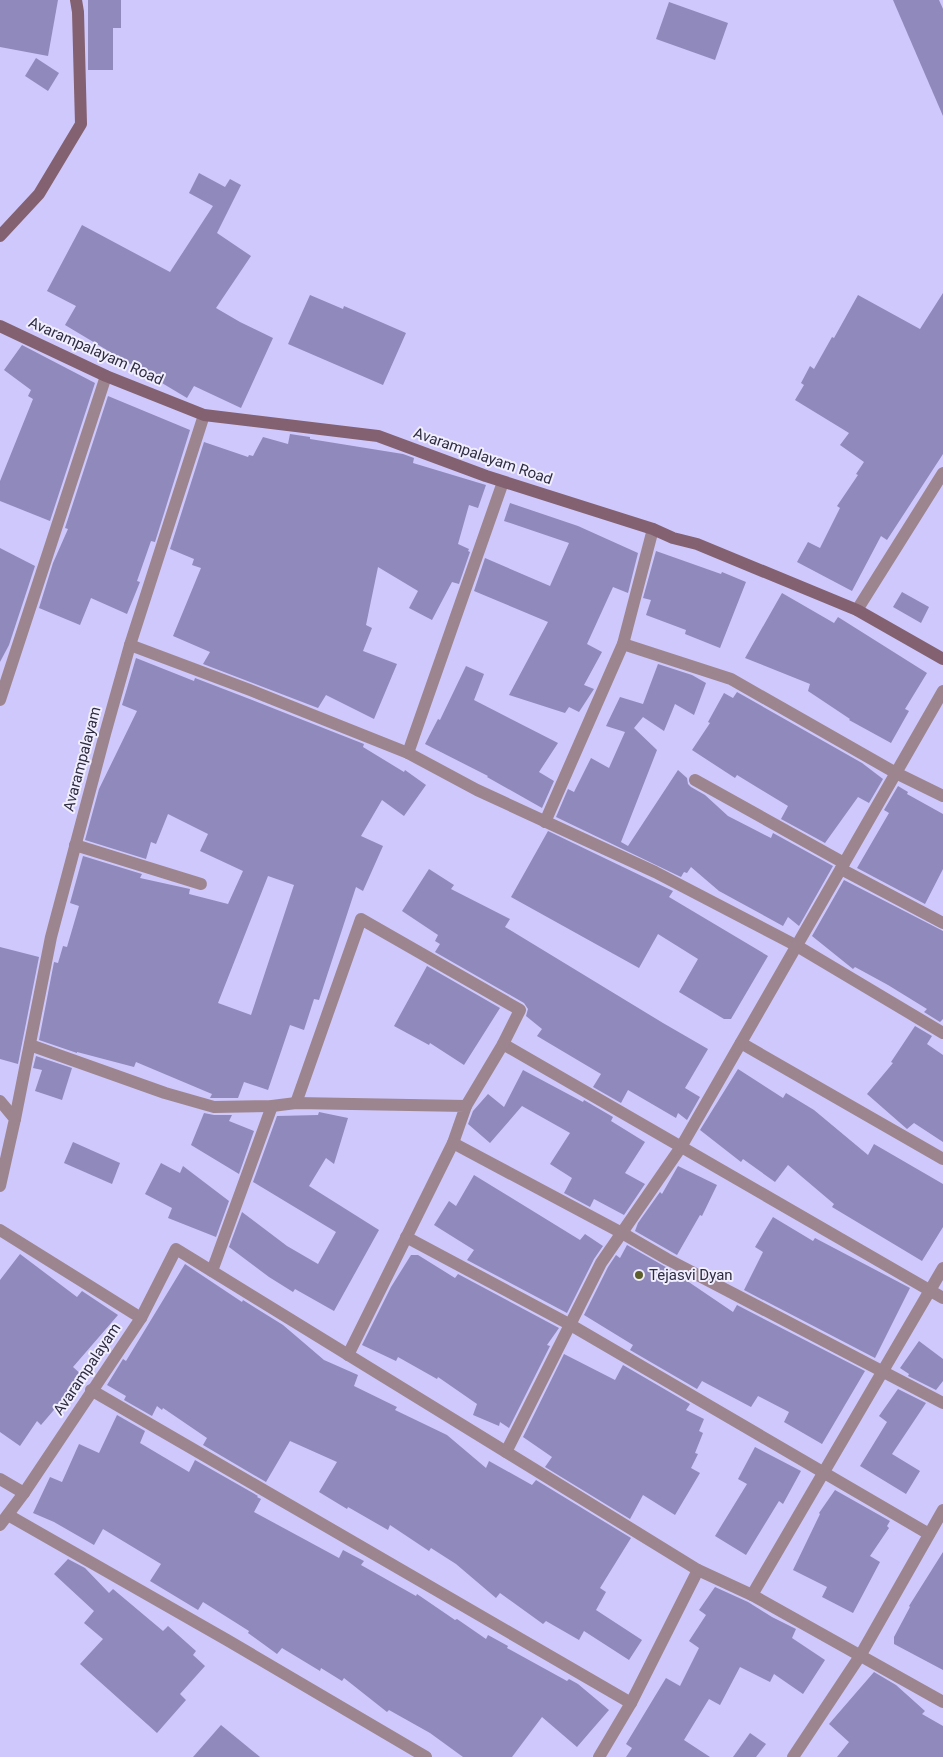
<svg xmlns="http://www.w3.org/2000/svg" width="943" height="1757" font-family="Roboto,sans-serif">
	<rect width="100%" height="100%" fill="#cfc8fc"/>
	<g fill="#9089bb" fill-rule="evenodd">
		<polygon points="0,0 58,0 48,56 0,47"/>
		<polygon points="88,0 121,0 121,28 113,28 113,70 88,70"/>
		<polygon points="893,0 939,0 943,9 943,116"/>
		<polygon points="669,2 728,23 715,60 656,39"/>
		<polygon points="36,58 59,73 48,91 25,76"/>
		<polygon points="199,173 225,187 230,179 241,185 217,233 251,256 216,308 240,322 273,338 241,408 194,386 187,398 65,325 76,306 47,291 82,225 170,272 213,206 189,193"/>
		<polygon points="943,293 943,454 887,540 881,536 852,591 797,562 808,542 820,548 840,508 837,506 858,475 856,474 864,462 840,445 849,433 795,400 804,385 801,383 810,366 814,369 832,337 834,338 858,295 920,329"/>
		<polygon points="310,295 343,309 344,306 406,333 383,385 288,344"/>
		<polygon points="22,345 95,383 50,521 0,501 0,481 33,399 28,396 31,390 4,370"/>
		<polygon points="108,396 190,430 155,542 151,541 137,581 140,582 127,614 91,598 80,625 39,608 53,563 68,529 65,528"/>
		<polygon points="290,434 310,437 310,439 403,454 414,458 413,463 486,485 478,508 469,505 458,544 469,549 468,551 470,552 459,584 452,582 432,620 409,608 418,591 378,567 366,625 372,628 363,651 397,664 374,719 326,695 318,708 203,664 210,652 173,636 201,568 192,565 194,559 170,549 204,442 248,457 249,455 253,456 263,437 288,444"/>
		<polygon points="510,503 578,526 638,553 628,593 613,587 587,644 602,652 584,685 594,689 579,712 569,707 565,713 509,695 548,622 474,591 485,558 550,586 569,543 504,521"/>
		<polygon points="0,548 35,566 9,645 0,662"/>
		<polygon points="656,551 721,574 722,572 746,582 720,648 685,634 686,630 646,615 651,600 643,598"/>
		<polygon points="902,592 929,607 921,623 893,607"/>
		<polygon points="782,593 834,623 838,617 927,673 905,709 909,711 891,743 849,720 850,719 808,691 810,684 745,658"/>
		<path d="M136 658 194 681 195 678 247 698 364 744 363 747 404 772 405 770 426 785 404 816 382 800 361 836 383 846 363 891 356 887 319 1000 314 999 304 1030 290 1025 268 1090 244 1082 238 1098H210L212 1094 136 1062 134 1067 77 1052V1053L39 1040 54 962 58 963 63 946 67 947 79 906 70 903 83 856 142 874 140 878 190 889 189 894 228 904 243 871 200 851 208 834 168 814 156 844 151 842 146 859 85 840 99 789 137 711 122 705ZM268 876 294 885 251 1015 218 1003Z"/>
		<polygon points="658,664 692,675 706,683 694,715 675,704 664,731 643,717 634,728 657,750 621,842 628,846 678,770 687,778 688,784 691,787 705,795 728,816 771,838 773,833 833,866 799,926 788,917 783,926 719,891 691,867 687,873 684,872 681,877 556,817 568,789 574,792 591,758 609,768 625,732 606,726 620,697 643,704"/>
		<polygon points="466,666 484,674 474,700 558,743 539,772 554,781 542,808 487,777 488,776 425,744 438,719 440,720"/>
		<polygon points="737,692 862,763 883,779 869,803 858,797 825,843 781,819 788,806 737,775 735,778 692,750 710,723 708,722 724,693 733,698"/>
		<polygon points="898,786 908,792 907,794 943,814 943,869 925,904 857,868 889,813 884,810"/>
		<polygon points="548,831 673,891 669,897 768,956 731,1019 724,1019 679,992 698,959 658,934 639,968 511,897"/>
		<polygon points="429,869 454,885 451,889 510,919 505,927 663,1023 708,1049 685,1088 700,1097 687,1120 678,1113 676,1118 628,1090 621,1103 593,1087 601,1074 537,1036 542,1029 526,1016 528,1009 524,1003 435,952 440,944 435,941 438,935 402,911"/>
		<polygon points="844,880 943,931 943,1019 940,1022 924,1012 927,1009 888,985 855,967 853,969 812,936"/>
		<polygon points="0,947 39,957 18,1064 0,1059"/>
		<polygon points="427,966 500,1008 464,1065 430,1043 429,1045 394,1026"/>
		<polygon points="915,1026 932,1036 927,1044 943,1055 943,1142 914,1123 907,1129 867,1094 893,1063 891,1062"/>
		<polygon points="36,1056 72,1068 62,1100 35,1091 42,1070 33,1068"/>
		<polygon points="738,1069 783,1098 786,1093 814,1110 868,1155 874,1144 943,1184 943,1227 922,1261 832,1207 834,1204 788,1165 775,1182 743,1159 741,1162 700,1130"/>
		<polygon points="523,1070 583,1102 584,1100 613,1117 611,1121 645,1142 625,1173 645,1184 624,1215 594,1199 590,1207 564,1193 572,1178 550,1164 570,1133 522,1106 490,1143 468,1124 473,1111 488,1094 504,1107"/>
		<polygon points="319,1112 348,1118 334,1164 326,1158 309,1186 379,1230 334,1311 295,1289 293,1292 269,1277 229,1247 242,1212 287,1246 318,1264 336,1232 253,1182 277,1116 318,1115"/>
		<polygon points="204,1113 214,1115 232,1115 229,1121 254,1131 239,1174 191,1145"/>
		<polygon points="73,1142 120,1163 112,1184 64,1163"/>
		<polygon points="161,1163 180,1173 183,1166 229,1201 216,1237 168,1218 172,1208 145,1194"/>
		<polygon points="678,1166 717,1185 702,1216 700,1215 677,1255 635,1231 638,1223 660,1192 662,1194"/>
		<polygon points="474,1175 580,1240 585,1234 603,1246 594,1259 567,1313 467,1260 474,1250 434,1225 449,1201 456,1206"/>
		<polygon points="773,1217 813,1241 815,1238 910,1288 875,1358 744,1290 763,1252 755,1247"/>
		<polygon points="627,1245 671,1270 733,1312 737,1305 865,1371 822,1444 784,1422 789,1412 758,1396 751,1407 702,1381 697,1389 630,1350 633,1345 584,1315 608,1267 616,1255 620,1258"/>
		<polygon points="20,1254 77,1297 82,1291 118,1315 73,1367 83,1376 41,1425 37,1421 20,1446 0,1432 0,1280"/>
		<polygon points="411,1255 418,1255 455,1278 458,1274 559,1328 547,1345 550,1346 509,1428 500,1422 499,1426 473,1415 477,1404 438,1377 437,1379 398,1357 396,1361 362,1345 391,1287"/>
		<polygon points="185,1264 242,1302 243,1300 283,1325 324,1360 358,1375 354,1386 397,1407 395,1410 447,1435 486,1468 489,1461 532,1485 536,1480 631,1538 600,1588 606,1592 596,1610 642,1640 629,1660 584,1631 579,1640 546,1621 543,1624 500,1593 496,1598 456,1564 431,1548 429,1551 390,1525 388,1530 348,1507 347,1509 319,1492 337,1462 290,1441 266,1482 203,1445 207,1438 163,1408 162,1410 157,1406 152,1416 124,1400 126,1396 107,1385 123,1359 126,1361"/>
		<polygon points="919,1341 943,1359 943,1381 936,1390 908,1376 909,1374 900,1368"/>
		<polygon points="564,1354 615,1380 623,1365 690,1404 686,1410 704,1419 699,1431 703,1433 695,1453 698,1454 691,1468 700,1473 675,1515 643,1495 630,1519 545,1467 552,1457 523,1437"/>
		<polygon points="898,1389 926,1403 892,1454 920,1471 906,1494 860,1466 887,1422 879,1416"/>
		<polygon points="117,1415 145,1431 140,1443 189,1472 195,1460 258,1496 257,1497 261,1499 254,1512 339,1558 343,1550 364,1561 361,1565 416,1596 417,1594 455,1620 457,1619 486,1639 488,1635 508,1646 507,1648 567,1681 569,1679 578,1684 609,1710 577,1747 542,1717 512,1757 463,1757 430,1733 389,1710 387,1712 344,1678 342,1681 321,1668 320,1671 282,1648 277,1654 248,1633 249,1631 203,1602 198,1610 150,1581 161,1564 103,1529 94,1545 54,1522 33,1513 50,1477 62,1482 79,1444 99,1453"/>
		<polygon points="755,1447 801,1471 783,1504 779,1501 746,1555 715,1536 747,1484 738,1479"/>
		<polygon points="835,1490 890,1521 887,1526 889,1528 870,1556 880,1562 853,1613 822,1597 827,1587 793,1570 820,1514 819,1513"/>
		<polygon points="943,1552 943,1670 894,1644 894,1637 910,1607 909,1606"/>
		<polygon points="68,1559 85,1568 109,1593 113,1589 163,1631 168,1626 196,1651 193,1655 205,1666 180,1694 186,1700 157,1733 80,1664 103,1639 84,1623 94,1611 54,1574"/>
		<polygon points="715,1587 748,1602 772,1617 796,1629 792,1638 825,1660 803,1694 774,1674 770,1682 740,1667 720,1705 709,1699 684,1740 710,1757 626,1757 632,1748 626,1744 666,1678 680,1686 699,1648 689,1641 706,1615 699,1610"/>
		<polygon points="874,1672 896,1685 925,1711 922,1714 943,1726 943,1757 837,1757 849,1742 829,1724"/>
		<polygon points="221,1725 260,1757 193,1757"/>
		<polygon points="750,1733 766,1744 756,1757 733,1757"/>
	</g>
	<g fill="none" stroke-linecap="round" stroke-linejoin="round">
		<g stroke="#9d858f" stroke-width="12">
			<polyline points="857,610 943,473"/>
			<polyline points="623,644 731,679 896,773 943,796"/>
			<polyline points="130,645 250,690 408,753 477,790 655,872 797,946 943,1033"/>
			<polyline points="0,700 106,376"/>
			<polyline points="408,753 503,482"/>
			<polyline points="695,780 844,863"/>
			<polyline points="545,822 623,644 653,529"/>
			<polyline points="75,845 201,884"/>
			<polyline points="841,869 943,923"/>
			<polyline points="741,1043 943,1159"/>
			<polyline points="503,1044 943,1298"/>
			<polyline points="30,1045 165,1093 214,1107 272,1106 296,1103 466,1106 453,1143 348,1355"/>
			<polyline points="0,1101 15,1119 0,1186"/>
			<polyline points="296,1103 361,919 520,1010 503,1044 466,1106"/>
			<polyline points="15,1119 51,937 105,734 130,645 204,415"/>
			<polyline points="453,1143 622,1233 667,1259 943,1403"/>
			<polyline points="0,1230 141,1318 24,1493 0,1525"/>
			<polyline points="406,1237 569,1324 929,1534"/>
			<polyline points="212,1271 272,1106"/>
			<polyline points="141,1318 176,1249 698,1570 752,1595 943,1268"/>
			<polyline points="91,1390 631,1703 599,1757"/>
			<polyline points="506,1452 601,1263 681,1147 943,691"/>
			<polyline points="0,1479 24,1493"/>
			<polyline points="8,1515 227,1640 426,1757"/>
			<polyline points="752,1595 943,1702"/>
			<polyline points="631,1703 698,1570"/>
			<polyline points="793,1757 860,1656 943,1510"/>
		</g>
		<g stroke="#836170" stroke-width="12">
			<polyline points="0,236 39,194 81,124 78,12 76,0"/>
			<polyline points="0,326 106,376 204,415 378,436 486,476 653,529 673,538 697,544 857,610 943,659"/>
		</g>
	</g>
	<circle fill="#5c5e2b" stroke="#f0eefe" stroke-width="2" cx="639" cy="1275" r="5"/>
	<g text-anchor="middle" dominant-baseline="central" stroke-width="4" stroke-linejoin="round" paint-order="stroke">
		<g font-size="15" fill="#2f2c41" stroke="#f0eefe">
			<text transform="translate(96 351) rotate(24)">Avarampalayam Road</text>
			<text transform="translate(483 456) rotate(19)">Avarampalayam Road</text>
			<text transform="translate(82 759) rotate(-75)">Avarampalayam</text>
			<text transform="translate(87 1369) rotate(-56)">Avarampalayam</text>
		</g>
		<g font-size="15" fill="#2f2c41" stroke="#f0eefe" text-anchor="start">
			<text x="649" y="1275">Tejasvi Dyan</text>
		</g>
	</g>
</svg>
